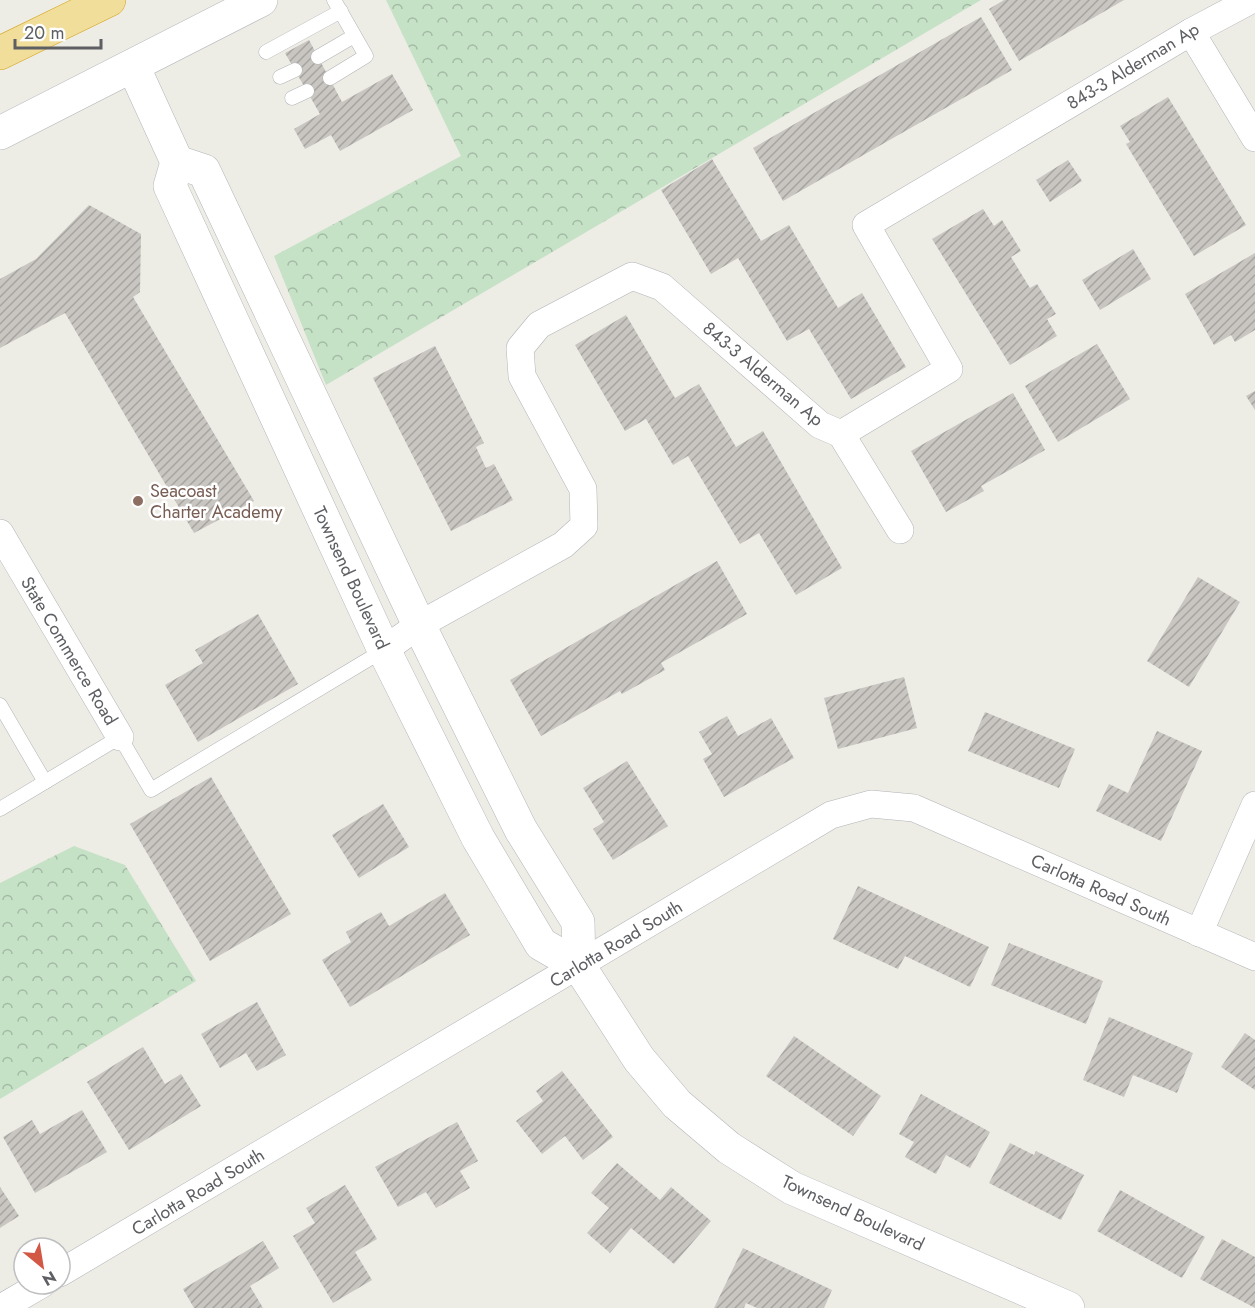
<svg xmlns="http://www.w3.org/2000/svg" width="1255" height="1308" font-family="Jost,sans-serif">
	<defs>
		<pattern id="forest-crowns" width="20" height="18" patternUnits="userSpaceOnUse" patternTransform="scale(1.5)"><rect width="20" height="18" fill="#c5e2c6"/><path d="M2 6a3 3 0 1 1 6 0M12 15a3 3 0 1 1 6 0" fill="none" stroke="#a3baa4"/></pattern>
		<pattern id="building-hatch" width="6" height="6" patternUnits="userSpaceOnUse" patternTransform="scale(1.5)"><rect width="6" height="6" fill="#c9c6c1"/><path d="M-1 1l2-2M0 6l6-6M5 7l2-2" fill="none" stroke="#a6a4a0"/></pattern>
	</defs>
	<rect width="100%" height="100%" fill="#edece5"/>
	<g fill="url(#forest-crowns)">
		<polygon points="386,0 981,0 326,385 274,256 461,156"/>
		<polygon points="74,846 125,865 196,981 0,1099 0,883"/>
	</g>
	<g fill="url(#building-hatch)">
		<polygon points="1004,0 1124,0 1019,61 989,9"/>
		<polygon points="981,17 1012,70 783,201 753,148"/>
		<polygon points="309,40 342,102 392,74 413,110 340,151 331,135 305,149 294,129 320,114 285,53"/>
		<polygon points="1168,97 1246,225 1194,256 1126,144 1130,142 1120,126"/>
		<polygon points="712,159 761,241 789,225 838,308 862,293 906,367 851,399 809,329 787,341 738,258 711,274 661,190"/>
		<polygon points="1068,160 1082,181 1050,202 1036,180"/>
		<polygon points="89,205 141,234 140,292 133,297 254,501 194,533 65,313 0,348 0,279 36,259"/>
		<polygon points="983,209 994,226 1002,220 1021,251 1011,257 1030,288 1037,284 1056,314 1047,319 1057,336 1010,365 932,239"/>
		<polygon points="1133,249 1151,279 1100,310 1082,280"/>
		<polygon points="1255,253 1255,330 1235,342 1231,335 1214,345 1185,294"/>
		<polygon points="626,315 675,398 699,384 736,447 763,431 842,568 796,595 759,533 740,544 688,456 673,465 646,419 625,431 575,345"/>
		<polygon points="1097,344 1130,399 1058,442 1025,386"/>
		<polygon points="435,346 484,443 476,447 486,468 494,464 513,500 451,531 373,378"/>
		<polygon points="1255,391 1255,410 1246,396"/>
		<polygon points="1013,393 1045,450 981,486 984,491 946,512 911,451"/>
		<polygon points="717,561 747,614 661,663 665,670 622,694 620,691 541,736 510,680"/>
		<polygon points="1198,577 1240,602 1189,687 1147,661"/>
		<polygon points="258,614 298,684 198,742 165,685 203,663 195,650"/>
		<polygon points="904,677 917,728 838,749 824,698"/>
		<polygon points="985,712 1075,749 1059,788 968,751"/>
		<polygon points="727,716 738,736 771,718 794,758 724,797 703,759 712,754 699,732"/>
		<polygon points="1157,731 1202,751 1161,841 1096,811 1109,784 1128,793"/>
		<polygon points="627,761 668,826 613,860 593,829 604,822 583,788"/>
		<polygon points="211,777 291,914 210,961 130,824"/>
		<polygon points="383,804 409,847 359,878 332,835"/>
		<polygon points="858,886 989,947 970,987 905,956 898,969 833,939"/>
		<polygon points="445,893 470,935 350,1007 322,960 351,942 346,932 381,912 389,926"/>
		<polygon points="1009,943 1103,981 1086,1024 991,985"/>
		<polygon points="257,1002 286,1055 257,1071 246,1053 220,1068 201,1034"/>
		<polygon points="1109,1017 1193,1053 1177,1093 1133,1075 1124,1097 1083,1080"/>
		<polygon points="1245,1033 1255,1040 1255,1090 1221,1067"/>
		<polygon points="794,1036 881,1096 853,1136 766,1076"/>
		<polygon points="143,1047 165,1084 181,1074 201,1106 129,1150 87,1082"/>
		<polygon points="562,1071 613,1137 583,1160 565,1136 542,1154 516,1121 543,1101 536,1091"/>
		<polygon points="921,1094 990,1132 970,1168 946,1155 936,1174 905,1157 914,1142 899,1134"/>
		<polygon points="82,1110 107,1152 35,1193 3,1137 32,1120 40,1134"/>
		<polygon points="457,1122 478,1161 460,1171 470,1188 436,1208 426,1192 398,1207 375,1167"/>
		<polygon points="1010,1143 1034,1155 1036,1151 1084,1175 1061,1220 989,1183"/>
		<polygon points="617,1163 660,1200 671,1187 711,1221 674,1264 631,1228 610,1253 587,1233 609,1208 591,1193"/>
		<polygon points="345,1185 377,1239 355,1252 372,1280 333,1303 293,1236 315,1223 306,1208"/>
		<polygon points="0,1187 19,1216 0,1228"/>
		<polygon points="1120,1190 1205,1237 1182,1278 1097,1231"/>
		<polygon points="1222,1239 1255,1257 1255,1308 1200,1279"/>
		<polygon points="263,1241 279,1268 250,1286 263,1308 194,1308 183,1289"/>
		<polygon points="743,1248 832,1290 824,1308 757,1308 746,1303 744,1308 714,1308"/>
	</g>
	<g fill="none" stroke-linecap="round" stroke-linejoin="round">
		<g stroke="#b2b4b8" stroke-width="15">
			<g id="lane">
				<polyline points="266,52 341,11"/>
				<polyline points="318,57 354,36"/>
				<polyline points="280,77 295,70"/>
				<polyline points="330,78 366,56 334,0"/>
				<polyline points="292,98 307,91"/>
				<polyline points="0,705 45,782"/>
				<polyline points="0,809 120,737 151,790 384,650"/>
			</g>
		</g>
		<g stroke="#b2b4b8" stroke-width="28">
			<g id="street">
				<polyline points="1191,32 1255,138"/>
				<polyline points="841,434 900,530"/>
				<polyline points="0,533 120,737"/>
				<polyline points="384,650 419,625 563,545 584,526 583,489 522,376 520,348 539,325 632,276 662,287 820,425 841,434 949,369 866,225 1191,32 1251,0"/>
				<polyline points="1199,933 1255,805"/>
				<polyline points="60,1273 831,815 871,804 914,808 1255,957"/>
				<polyline points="1,1308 42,1284"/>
			</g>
		</g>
		<g stroke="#b4b6ba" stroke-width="34">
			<g id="secondary">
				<polyline points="133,66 177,162 170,186 384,650 478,838 541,944 579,966 639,1059 677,1104 729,1148 792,1188 1068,1308"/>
				<polyline points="0,133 261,0"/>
				<polyline points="177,162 204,171 419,625 521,830 578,922 579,966"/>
			</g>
		</g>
		<g stroke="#d5a41d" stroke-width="34">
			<polyline id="highway" points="0,53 109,0"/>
		</g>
		<use href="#lane" stroke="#fff" stroke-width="14"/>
		<use href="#street" stroke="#fff" stroke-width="27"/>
		<use href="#secondary" stroke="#fff" stroke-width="33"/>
		<use href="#highway" stroke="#f0de9a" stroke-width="33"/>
	</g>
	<circle fill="#8d6e63" stroke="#fff" stroke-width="2" cx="138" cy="501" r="6"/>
	<g text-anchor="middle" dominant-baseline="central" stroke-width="5" stroke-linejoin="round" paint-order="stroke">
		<g font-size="18" fill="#5d5f63" stroke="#fff">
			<text transform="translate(1133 66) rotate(-31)">843-3 Alderman Ap</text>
			<text transform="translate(763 374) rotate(40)">843-3 Alderman Ap</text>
			<text transform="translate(351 578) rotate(65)">Townsend Boulevard</text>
			<text transform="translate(69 651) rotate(59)">State Commerce Road</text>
			<text transform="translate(1101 890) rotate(24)">Carlotta Road South</text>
			<text transform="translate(616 944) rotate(-31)">Carlotta Road South</text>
			<text transform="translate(198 1192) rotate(-31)">Carlotta Road South</text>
			<text transform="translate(853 1213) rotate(25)">Townsend Boulevard</text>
		</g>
		<g font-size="18" fill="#785e54" stroke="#fff" text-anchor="start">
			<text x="150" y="491">Seacoast<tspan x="150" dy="21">Charter Academy</tspan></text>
		</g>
	</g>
	<g transform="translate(42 1266) rotate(150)"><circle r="28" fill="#ffffff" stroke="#bebfc1" stroke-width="1.5"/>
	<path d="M0-4.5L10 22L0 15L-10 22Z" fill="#d35745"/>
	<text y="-9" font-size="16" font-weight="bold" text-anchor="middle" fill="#5d5f63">N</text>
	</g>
	<path d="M15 39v9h86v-9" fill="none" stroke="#5d5f63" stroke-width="3"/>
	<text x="24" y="39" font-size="18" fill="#5d5f63" stroke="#ffffff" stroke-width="4.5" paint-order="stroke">20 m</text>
</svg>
